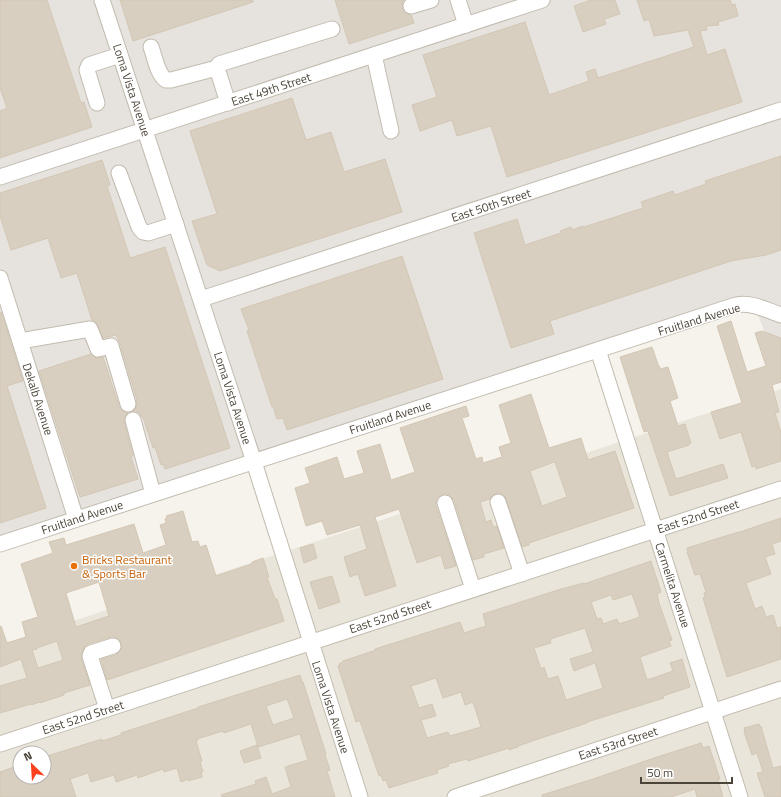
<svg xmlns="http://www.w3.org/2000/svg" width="781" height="797" font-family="'Titillium Web',sans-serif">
	<rect width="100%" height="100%" fill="#f6f3ec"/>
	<path fill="#eae5da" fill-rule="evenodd" d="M781 389V797H0V645ZM20 753H44V777H20Z"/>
	<polygon fill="#e6e2dd" points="0,0 781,0 781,375 754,304 0,546"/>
	<g fill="#d8cfc1" stroke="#d3c7b4" fill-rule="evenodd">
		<polygon points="0,0 47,0 81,103 84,102 92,127 0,158 0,111 7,108 0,88"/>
		<polygon points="120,0 253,0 253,2 133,41"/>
		<polygon points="335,0 404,0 402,4 403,9 405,13 411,15 414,23 349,44"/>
		<polygon points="591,0 615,0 620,14 604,19 606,24 583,32 574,6"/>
		<polygon points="637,0 730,0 732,5 735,4 738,16 718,22 719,25 706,26 707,30 700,31 707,55 725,49 742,102 507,177 491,126 457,136 452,120 420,131 412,105 437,97 423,55 525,22 549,95 589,81 586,72 595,69 598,78 694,47 688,30 654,36 649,19 644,21"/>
		<polygon points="292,98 306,140 331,132 344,172 385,159 402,212 220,271 207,265 192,221 217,214 190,131"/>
		<polygon points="781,156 781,250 766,255 731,261 550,321 554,334 511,348 474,233 517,219 525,245 561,233 560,231 571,227 572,230 583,226 584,227 643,208 641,202 673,191 675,195 706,184 705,181"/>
		<polygon points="102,160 110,185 107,186 130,258 165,247 230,448 165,469 163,464 161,465 155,447 153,448 143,417 142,417 139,413 136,411 133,411 137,406 136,401 137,400 120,343 116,335 103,338 98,325 96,322 92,320 77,273 61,278 48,238 11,250 0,216 0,193"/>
		<polygon points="402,256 443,379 287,430 283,418 277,419 273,406 272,407 247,331 249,330 241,309"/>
		<polygon points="1,312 23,381 7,386 46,508 0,523 0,313"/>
		<polygon points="731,321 747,372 766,366 755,333 762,331 781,338 781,382 772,385 779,412 775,413 781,433 781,461 756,469 755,466 752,467 741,432 720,439 711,412 742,403 717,326"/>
		<polygon points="652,347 659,367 660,367 660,369 668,367 678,398 670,401 678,426 685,424 691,443 689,444 689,445 667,452 676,479 723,464 728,478 670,496 648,431 644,432 620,357"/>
		<polygon points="91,354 96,358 103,357 119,407 122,411 128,413 124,417 124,422 133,456 131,457 138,479 80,497 39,371"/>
		<path d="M531 394 549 448 581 438 588 460 615 451 634 508 529 543V545L522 547 506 499 504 496 500 493 495 494 492 496 490 499 480 502 486 522 491 520 493 527 497 526 504 548 484 554V557L473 560 454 500 451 497 447 494 442 495 438 497 436 501V506L456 566 445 569 441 555 417 563 399 509 375 517 396 586 365 596 358 574 350 577 344 557 367 549 360 525 327 535 322 521 306 526 295 488 310 483 305 468 337 457 344 479 364 473 357 451 380 444 391 480 415 472 400 428 466 406 469 416 462 418 476 459 482 457 483 463 502 457 499 447 511 443 499 405ZM555 462 567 497 542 506 530 471Z"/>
		<path d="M183 511 192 542 198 541 200 547 206 545 216 576 252 564V562L263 558 269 577H267L275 599H277L284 621 107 680 101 659 116 655 119 652 122 648 121 643 119 639 115 637H111L88 644 85 646 83 650 81 658 90 685 64 693V695L40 703V702L31 705V704L0 713V686L27 678 21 659 0 667V627L1 626 7 643 26 637 22 622 38 617 21 564 53 553 49 542 64 538 66 545 134 524 143 553 166 545 160 525 166 523 165 519 167 518 166 516ZM99 582 109 616 76 627 66 593ZM57 641 63 660 38 668 32 650 37 649V648Z"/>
		<polygon points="781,518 781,541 772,544 775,554 765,557 771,574 746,583 755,609 762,606 766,617 773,615 777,628 781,627 781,659 727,677 703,598 705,597 704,593 706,592 700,574 695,575 687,552 688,552 687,548 719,538 739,532 740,532"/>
		<polygon points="313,544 317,558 304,563 300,548"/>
		<path d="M651 561 661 592 657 594 659 603 672 640 669 641 671 646 640 657 647 680 673 671 670 663 682 659 690 687 663 696 664 698 587 722V723L535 740 518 746V747L509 750V748L468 761 467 759 448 764 449 766 437 770 438 773 389 788 386 780 383 781 381 775 379 776 360 721 356 722 338 666 340 665 339 664 343 662V661L376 650 375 649 460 622 464 633 486 626 483 614 561 589 584 583V584ZM632 594 640 617 619 624 617 619 603 624 601 618 597 619 591 602 611 595 613 600ZM585 628 593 652 570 659 574 671 595 663 603 688 566 700 558 676 548 679 544 667 541 669 534 648 551 643 550 639ZM436 678 443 698 461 692 465 705 473 702 481 727 450 736 448 732 427 738 421 720 436 716 432 704 419 708 411 686Z"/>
		<polygon points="332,576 340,602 319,609 310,582"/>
		<path d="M300 675 302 682H303L326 754 325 755 330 770 327 771 335 797H222L221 795 256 784 255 781 266 777 272 794 291 787 285 767 308 760 300 734 258 747 251 724 224 733 223 731 197 739 198 740 196 741 202 761H200L203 772H201L202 777 188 781V779L181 782 177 768 164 772 163 769 138 778 137 775 116 782 114 775 91 782 88 773 70 779 76 797H0V772L20 765V777H44V757L102 739V741L121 735V733L198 708V707ZM287 699 294 718 273 725 266 706Z"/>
		<polygon points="759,724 760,727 761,726 773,768 781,766 781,797 765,797 757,773 763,772 757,753 752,755 744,732 745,731 744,728"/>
		<polygon points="701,743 703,748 709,746 720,779 718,779 723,797 697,797 695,789 671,797 542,797 542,795 593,779 654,758"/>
		<polygon points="257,745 261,758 244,763 240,751"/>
	</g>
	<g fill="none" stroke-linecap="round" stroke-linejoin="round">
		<g stroke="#c2bbae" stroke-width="17">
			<g id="minor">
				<polyline points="102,0 254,462 360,797"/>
				<polyline points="458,0 466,25"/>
				<polyline points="411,6 431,0"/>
				<path d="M151 47C155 57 157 74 166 80H171L217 68"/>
				<polyline points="374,55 391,131"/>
				<polyline points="97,103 87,70 89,65 120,55"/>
				<polyline points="228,103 217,68 219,64 332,29"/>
				<polyline points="119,173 139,227 143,232 148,233 176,224"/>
				<polyline points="0,177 542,0"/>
				<polyline points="0,278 76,519"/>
				<polyline points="201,299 781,110"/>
				<polyline points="20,341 90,329 98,349 111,346 128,404"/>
				<polyline points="598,350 740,797"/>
				<polyline points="133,420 153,494"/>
				<polyline points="498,502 522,574"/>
				<polyline points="445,503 473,589"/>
				<path d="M0 544 736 305C752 302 766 310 781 315"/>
				<polyline points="107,709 90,656 91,653 113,646"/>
				<polyline points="0,744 781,489"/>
				<polyline points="455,797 781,689"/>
			</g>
		</g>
		<use href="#minor" stroke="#fff" stroke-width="15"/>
	</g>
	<circle fill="#e8710a" stroke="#fff" stroke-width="1.5" cx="74" cy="566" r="4"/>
	<g text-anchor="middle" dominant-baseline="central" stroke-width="3" stroke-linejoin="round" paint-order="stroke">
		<g font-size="12" fill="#4b4439" stroke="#fff">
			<text transform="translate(271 89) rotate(-18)">East 49th Street</text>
			<text transform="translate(132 90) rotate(72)">Loma Vista Avenue</text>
			<text transform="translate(491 205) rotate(-18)">East 50th Street</text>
			<text transform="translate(699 319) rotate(-17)">Fruitland Avenue</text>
			<text transform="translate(233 398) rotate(72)">Loma Vista Avenue</text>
			<text transform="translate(38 399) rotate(72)">Dekalb Avenue</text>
			<text transform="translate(390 417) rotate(-18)">Fruitland Avenue</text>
			<text transform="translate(698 516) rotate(-18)">East 52nd Street</text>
			<text transform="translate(82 517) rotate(-18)">Fruitland Avenue</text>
			<text transform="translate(673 585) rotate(72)">Carmelita Avenue</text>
			<text transform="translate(390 616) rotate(-18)">East 52nd Street</text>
			<text transform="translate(331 707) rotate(72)">Loma Vista Avenue</text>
			<text transform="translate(83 717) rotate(-18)">East 52nd Street</text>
			<text transform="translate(618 743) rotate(-18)">East 53rd Street</text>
		</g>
		<g font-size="12" fill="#c56008" stroke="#fff" text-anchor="start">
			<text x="82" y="559">Bricks Restaurant<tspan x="82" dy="14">&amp; Sports Bar</tspan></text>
		</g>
	</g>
	<g transform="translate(32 765) rotate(335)"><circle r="19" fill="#ffffff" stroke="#b7b4b0"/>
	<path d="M0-3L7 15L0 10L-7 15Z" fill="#fc3f1d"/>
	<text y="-6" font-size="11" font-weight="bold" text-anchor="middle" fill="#4b4439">N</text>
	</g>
	<path d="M641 777v6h91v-6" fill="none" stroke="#4b4439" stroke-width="2"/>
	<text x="647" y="777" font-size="12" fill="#4b4439" stroke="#ffffff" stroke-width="3" paint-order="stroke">50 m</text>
</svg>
